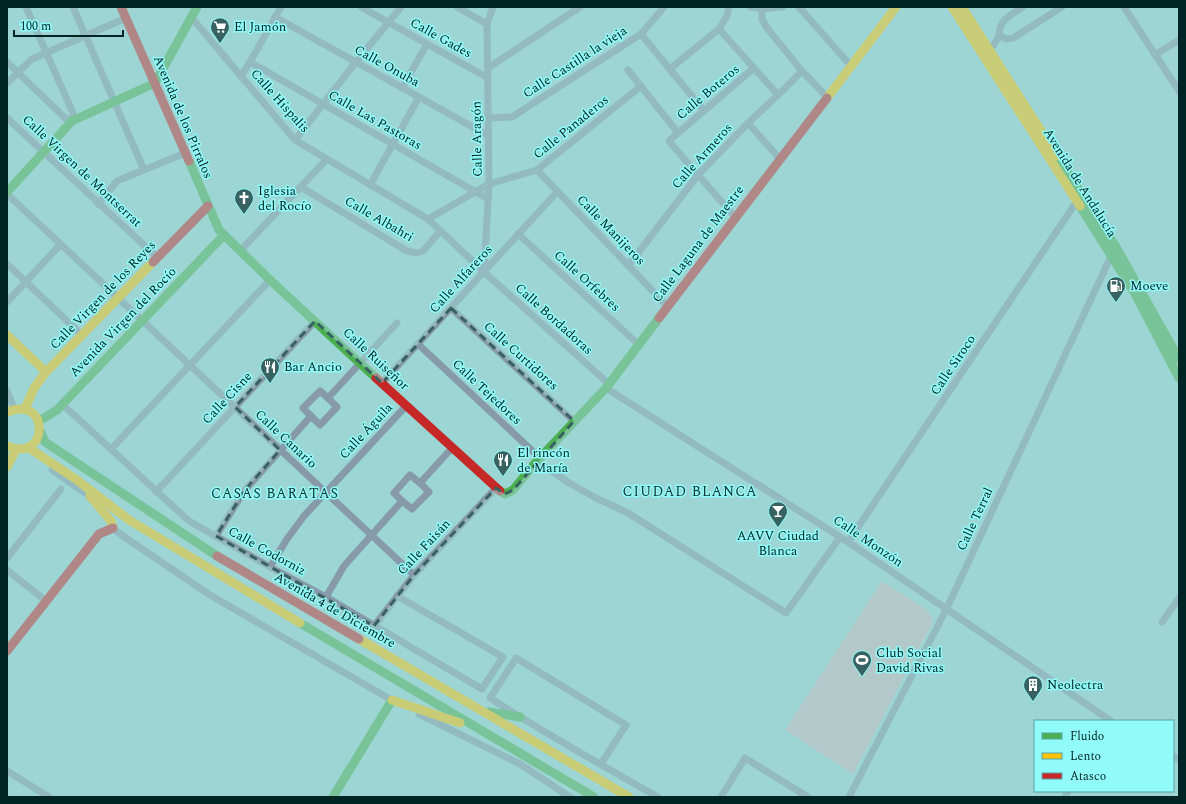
<svg xmlns="http://www.w3.org/2000/svg" width="1186" height="804" font-family="Spectral,serif">
	<rect width="100%" height="100%" fill="#9cd6d4"/>
	<polygon fill="#cfbabd" points="882,581 927,610 932,617 932,624 853,774 785,730"/>
	<g fill="none" stroke-linecap="round" stroke-linejoin="round">
		<g stroke="#869aa9" stroke-width="7">
			<polyline points="73,7 144,170"/>
			<polyline points="361,7 488,78"/>
			<polyline points="457,7 487,24"/>
			<polyline points="750,7 762,9 783,7"/>
			<polyline points="799,7 851,66"/>
			<polyline points="1124,7 1179,91"/>
			<polyline points="762,9 762,19 767,28 802,71 827,97"/>
			<polyline points="191,17 295,140 428,219 484,272 609,384"/>
			<polyline points="275,17 489,136"/>
			<polyline points="719,29 778,95"/>
			<polyline points="641,34 704,111"/>
			<polyline points="999,36 1007,39 1013,38 1062,7"/>
			<path d="M999 36C999 19 1011 15 1023 7"/>
			<polyline points="990,51 999,36"/>
			<polyline points="1155,55 1179,40"/>
			<polyline points="7,62 65,118 72,121 73,113 26,7"/>
			<polyline points="250,62 488,199"/>
			<polyline points="488,68 580,7"/>
			<polyline points="670,69 719,29 727,16 729,7"/>
			<polyline points="628,70 678,133 669,141 698,175 735,217"/>
			<polyline points="241,76 250,62 281,7"/>
			<polyline points="7,83 32,59 126,18"/>
			<polyline points="402,88 427,44"/>
			<polyline points="7,118 158,258"/>
			<polyline points="488,118 512,117 641,34 664,7"/>
			<polyline points="748,123 780,159"/>
			<polyline points="678,133 754,68"/>
			<polyline points="295,140 356,62 401,7"/>
			<polyline points="537,170 668,307"/>
			<polyline points="370,185 419,97"/>
			<polyline points="301,187 407,251 416,253 423,251 440,231"/>
			<polyline points="7,194 414,575"/>
			<polyline points="98,204 117,181 185,153"/>
			<polyline points="428,219 489,184 537,170 641,86"/>
			<polyline points="518,234 639,345"/>
			<polyline points="240,251 327,159"/>
			<polyline points="7,264 82,335"/>
			<polyline points="628,266 698,175 748,123 778,95 802,71"/>
			<polyline points="484,272 489,184 487,24 493,7"/>
			<polyline points="7,302 60,245"/>
			<polyline points="451,308 574,421"/>
			<polyline points="418,344 540,458"/>
			<polyline points="382,383 557,192"/>
			<polyline points="606,388 848,542 1111,721"/>
			<polyline points="7,391 14,408"/>
			<polyline points="62,404 189,521 270,567 326,597 482,689 503,657 397,596"/>
			<polyline points="311,416 303,408 320,391 328,398 397,323"/>
			<polyline points="111,449 270,280"/>
			<polyline points="537,461 569,483 596,498 628,513 786,613 840,537"/>
			<polyline points="52,470 92,498"/>
			<polyline points="156,492 315,321"/>
			<polyline points="402,501 394,493 410,475 420,483 452,448"/>
			<polyline points="113,528 120,534 210,595 395,702"/>
			<polyline points="216,536 245,490 311,416 320,425 337,407 328,398"/>
			<polyline points="848,542 1077,201"/>
			<polyline points="7,558 61,489"/>
			<polyline points="270,567 287,539 304,516 406,406"/>
			<polyline points="7,570 46,601"/>
			<polyline points="326,597 344,566 402,501 412,509 429,492 420,483"/>
			<polyline points="1162,622 1179,598"/>
			<polyline points="374,626 414,575 496,488"/>
			<polyline points="419,714 520,764 570,797"/>
			<polyline points="1173,756 1179,760"/>
			<path d="M601 764 626 725 516 658 490 698C545 733 601 765 658 797"/>
			<polyline points="7,771 49,797"/>
			<polyline points="721,797 745,758 808,797"/>
			<polyline points="849,797 947,608 1112,254"/>
			<polyline points="1065,797 1068,791"/>
		</g>
		<g stroke="#4caf50" stroke-width="9">
			<polyline points="1057,156 1116,247 1179,359"/>
			<polyline points="189,161 219,230 270,280 376,378"/>
			<polyline points="7,192 72,121 155,83 197,7"/>
			<polyline points="1080,206 1134,292 1179,378"/>
			<polyline points="39,421 57,410 224,235"/>
			<polyline points="40,431 45,442 217,556"/>
			<polyline points="500,491 505,494 513,490 537,461 606,388 659,318"/>
			<polyline points="300,623 594,797"/>
			<polyline points="489,712 520,717"/>
			<polyline points="333,797 392,700"/>
		</g>
		<g stroke="#ffc107" stroke-width="9">
			<polyline points="952,7 1080,206"/>
			<polyline points="962,7 1057,156"/>
			<polyline points="827,98 896,7"/>
			<polyline points="7,335 46,372"/>
			<polyline points="25,409 34,388 46,372 153,262"/>
			<path d="M7 412C51 394 49 464 7 446"/>
			<polyline points="29,448 77,480 129,520 300,623"/>
			<polyline points="7,467 16,450"/>
			<polyline points="90,496 111,521 113,528"/>
			<polyline points="359,639 629,797"/>
			<polyline points="392,700 460,723"/>
		</g>
		<g stroke="#c62828" stroke-width="9">
			<polyline points="121,7 189,161"/>
			<polyline points="153,262 208,206"/>
			<polyline points="659,318 827,98"/>
			<polyline points="376,378 500,491"/>
			<polyline points="217,556 359,639"/>
			<polyline points="7,651 99,534 113,528"/>
		</g>
	</g>
	<path d="M0 0H1186V804H0ZM451 308 574 421 513 490 505 494 496 488 414 575 374 626 216 536 245 490 280 450 235 407 315 321 382 383Z" fill="#9cd6d4" fill-opacity=".55" fill-rule="evenodd"/>
	<path fill="none" stroke="#376261" stroke-width="3" stroke-dasharray="8 5" stroke-linejoin="round" d="M451 308 574 421 513 490 505 494 496 488 414 575 374 626 216 536 245 490 280 450 235 407 315 321 382 383Z"/>
	<defs>
		<g id="supermarket-pin" transform="scale(1)"><path d="M0 17L-7.5 6A9.5 9.5 0 1 1 7.5 6Z" fill="#376261" stroke="#90fbf9"/><path d="M-6-5.5h2.5l.6 2H6L4.5 2H-2.5L-4.4-4H-6ZM-1.5 3.2a1.3 1.3 0 1 0 .1 0ZM3 3.2a1.3 1.3 0 1 0 .1 0Z" fill="#fff"/></g>
		<g id="church-pin" transform="scale(1)"><path d="M0 17L-7.5 6A9.5 9.5 0 1 1 7.5 6Z" fill="#376261" stroke="#90fbf9"/><path d="M-1.2-6h2.4v3.5h3.3v2.4h-3.3V6h-2.4V-.1h-3.3v-2.4h3.3Z" fill="#fff"/></g>
		<g id="fuel-pin" transform="scale(1)"><path d="M0 17L-7.5 6A9.5 9.5 0 1 1 7.5 6Z" fill="#376261" stroke="#90fbf9"/><path d="M-5.5-6h7V0h2V4h1.3V-2.5L3-4.5l.8-.8L6-3V5H2.5V1h-1V6h-7ZM-4.2-4.7v3.2H.2V-4.7Z" fill="#fff"/></g>
		<g id="restaurant-pin" transform="scale(1)"><path d="M0 17L-7.5 6A9.5 9.5 0 1 1 7.5 6Z" fill="#376261" stroke="#90fbf9"/><path d="M-5-6h1v4h1v-4h1v4h1v-4h1v5L-1.5 .5V6h-2V.5L-5-1ZM5-6V6H3V1.5H1.5Q1.5-4 5-6Z" fill="#fff"/></g>
		<g id="bar-pin" transform="scale(1)"><path d="M0 17L-7.5 6A9.5 9.5 0 1 1 7.5 6Z" fill="#376261" stroke="#90fbf9"/><path d="M-6-5H6L.8 .8V4.5H3.5V6h-7V4.5H-.8V.8Z" fill="#fff"/></g>
		<g id="stadium-pin" transform="scale(1)"><path d="M0 17L-7.5 6A9.5 9.5 0 1 1 7.5 6Z" fill="#376261" stroke="#90fbf9"/><path d="M0-5a6.5 5 0 1 0 0 10a6.5 5 0 1 0 0-10ZM-3.5-1.8h7v3.6h-7Z" fill="#fff"/></g>
		<g id="building-pin" transform="scale(1)"><path d="M0 17L-7.5 6A9.5 9.5 0 1 1 7.5 6Z" fill="#376261" stroke="#90fbf9"/><path d="M-4-6H4V6H1V3H-1V6H-4ZM-2.5-4.3h1.7v1.8h-1.7ZM.8-4.3h1.7v1.8H.8ZM-2.5-1h1.7V.8h-1.7ZM.8-1h1.7V.8H.8Z" fill="#fff"/></g>
	</defs>
	<g fill-rule="evenodd">
		<use href="#supermarket-pin" x="220" y="27"/>
		<use href="#church-pin" x="244" y="198"/>
		<use href="#fuel-pin" x="1116" y="286"/>
		<use href="#restaurant-pin" x="270" y="367"/>
		<use href="#restaurant-pin" x="503" y="460"/>
		<use href="#bar-pin" x="778" y="511"/>
		<use href="#stadium-pin" x="862" y="660"/>
		<use href="#building-pin" x="1033" y="685"/>
	</g>
	<g text-anchor="middle" dominant-baseline="central" stroke-width="3" stroke-linejoin="round" paint-order="stroke">
		<g font-size="13" fill="#002323" stroke="#90fbf9" text-anchor="start">
			<text x="234" y="27">El Jamón</text>
			<text x="258" y="191">Iglesia<tspan x="258" dy="15">del Rocío</tspan></text>
			<text x="1130" y="286">Moeve</text>
			<text x="284" y="367">Bar Ancio</text>
			<text x="517" y="453">El rincón<tspan x="517" dy="15">de María</tspan></text>
			<text x="778" y="536" text-anchor="middle">AAVV Ciudad<tspan x="778" dy="15">Blanca</tspan></text>
			<text x="876" y="653">Club Social<tspan x="876" dy="15">David Rivas</tspan></text>
			<text x="1047" y="685">Neolectra</text>
		</g>
		<g font-size="13" fill="#002323" stroke="#90fbf9">
			<text transform="translate(441 38) rotate(29)">Calle Gades</text>
			<text transform="translate(575 62) rotate(-33)">Calle Castilla la vieja</text>
			<text transform="translate(387 66) rotate(29)">Calle Onuba</text>
			<text transform="translate(708 92) rotate(-40)">Calle Boteros</text>
			<text transform="translate(280 101) rotate(48)">Calle Híspalis</text>
			<text transform="translate(183 117) rotate(67)">Avenida de los Pirralos</text>
			<text transform="translate(375 120) rotate(30)">Calle Las Pastoras</text>
			<text transform="translate(571 127) rotate(-39)">Calle Panaderos</text>
			<text transform="translate(477 139) rotate(-91)">Calle Aragón</text>
			<text transform="translate(702 156) rotate(-48)">Calle Armeros</text>
			<text transform="translate(82 171) rotate(43)">Calle Virgen de Montserrat</text>
			<text transform="translate(1080 183) rotate(58)">Avenida de Andalucía</text>
			<text transform="translate(379 219) rotate(30)">Calle Albahri</text>
			<text transform="translate(611 230) rotate(46)">Calle Manijeros</text>
			<text transform="translate(698 244) rotate(-53)">Calle Laguna de Maestre</text>
			<text transform="translate(461 279) rotate(-48)">Calle Alfareros</text>
			<text transform="translate(587 281) rotate(42)">Calle Orfebres</text>
			<text transform="translate(103 295) rotate(-46)">Calle Virgen de los Reyes</text>
			<text transform="translate(554 319) rotate(42)">Calle Bordadoras</text>
			<text transform="translate(123 322) rotate(-46)">Avenida Virgen del Rocío</text>
			<text transform="translate(521 356) rotate(42)">Calle Curtidores</text>
			<text transform="translate(376 359) rotate(43)">Calle Ruiseñor</text>
			<text transform="translate(953 365) rotate(-56)">Calle Siroco</text>
			<text transform="translate(487 392) rotate(43)">Calle Tejedores</text>
			<text transform="translate(227 398) rotate(-47)">Calle Cisne</text>
			<text transform="translate(366 431) rotate(-47)">Calle Águila</text>
			<text transform="translate(286 439) rotate(43)">Calle Canario</text>
			<text transform="translate(975 519) rotate(-65)">Calle Terral</text>
			<text transform="translate(868 541) rotate(34)">Calle Monzón</text>
			<text transform="translate(424 547) rotate(-47)">Calle Faisán</text>
			<text transform="translate(267 551) rotate(29)">Calle Codorniz</text>
			<text transform="translate(335 610) rotate(30)">Avenida 4 de Diciembre</text>
		</g>
		<g font-size="14" letter-spacing="1" fill="#0f3231" stroke="#90fbf9">
			<text x="690" y="491">CIUDAD BLANCA</text>
			<text x="275" y="493">CASAS BARATAS</text>
		</g>
	</g>
	<rect width="1186" height="804" fill="none" stroke="#002323" stroke-width="16"/>
	<rect x="1034" y="720" width="140" height="72" fill="#90fbf9" stroke="#56a5a3"/>
	<rect x="1042" y="733" width="20" height="6" fill="#4caf50" stroke="#56a5a3"/>
	<text x="1070" y="740" font-size="12" fill="#002323">Fluido</text>
	<rect x="1042" y="753" width="20" height="6" fill="#ffc107" stroke="#56a5a3"/>
	<text x="1070" y="760" font-size="12" fill="#002323">Lento</text>
	<rect x="1042" y="773" width="20" height="6" fill="#c62828" stroke="#56a5a3"/>
	<text x="1070" y="780" font-size="12" fill="#002323">Atasco</text>
	<path d="M14 30v6h109v-6" fill="none" stroke="#002323" stroke-width="2"/>
	<text x="20" y="30" font-size="12" fill="#002323" stroke="#90fbf9" stroke-width="3" paint-order="stroke">100 m</text>
</svg>
